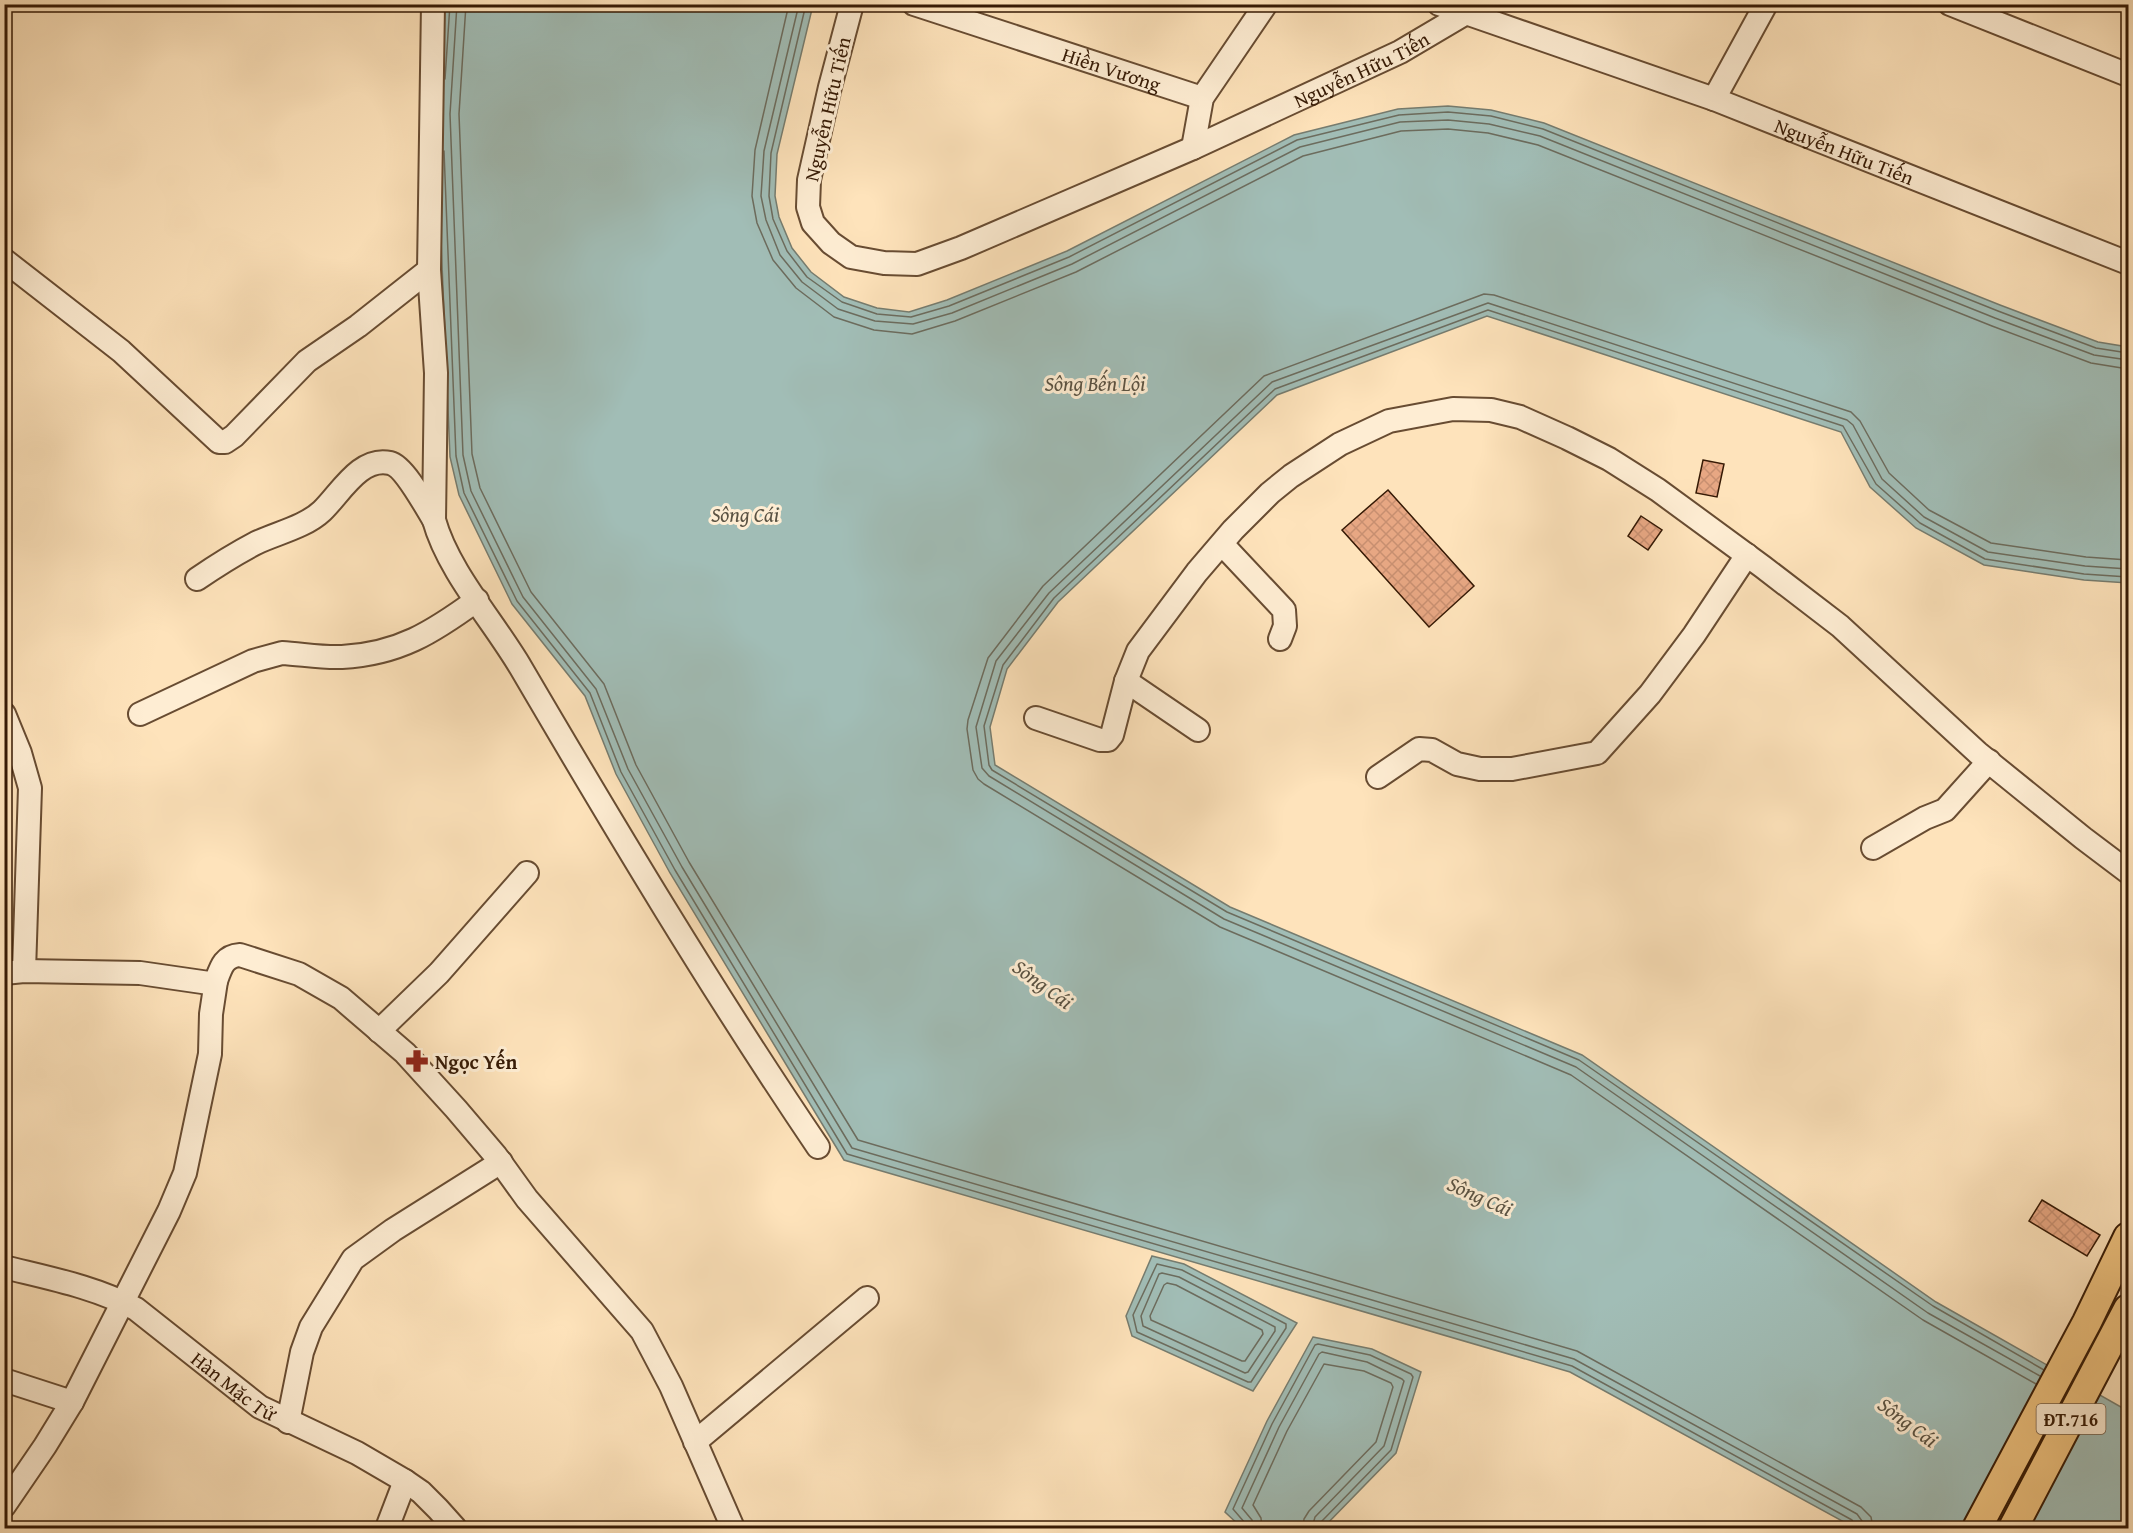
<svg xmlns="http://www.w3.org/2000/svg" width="2133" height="1533" font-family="'Gentium Book Plus',serif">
	<defs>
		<pattern id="building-cross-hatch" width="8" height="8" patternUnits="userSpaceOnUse" patternTransform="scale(1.5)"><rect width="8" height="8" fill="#e7a783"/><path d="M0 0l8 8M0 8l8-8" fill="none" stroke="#c78f70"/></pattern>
	</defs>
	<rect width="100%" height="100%" fill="#fee3bb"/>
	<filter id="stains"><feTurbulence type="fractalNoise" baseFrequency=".00333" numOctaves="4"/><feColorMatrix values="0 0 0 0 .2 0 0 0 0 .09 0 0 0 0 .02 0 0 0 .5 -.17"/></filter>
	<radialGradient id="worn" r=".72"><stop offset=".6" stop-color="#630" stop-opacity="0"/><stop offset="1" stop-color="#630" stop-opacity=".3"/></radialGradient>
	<g fill="#a1bdb6" stroke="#767c6f" stroke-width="1.5">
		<polygon points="444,5 813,5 777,154 775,196 779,217 792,248 811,272 844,297 877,308 909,312 947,300 1067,251 1294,135 1398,109 1448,106 1491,110 1544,123 2000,305 2098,342 2128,347 2128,583 2084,580 1984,565 1916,528 1870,487 1841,432 1487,316 1277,395 1058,602 1007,669 990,727 995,765 1230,907 1582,1055 1936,1302 2128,1411 2128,1528 1855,1528 1570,1372 844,1160 670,873 616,774 585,696 512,604 459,495 450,457 440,216"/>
		<polygon points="1152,1256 1184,1264 1297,1323 1253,1391 1132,1336 1126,1316"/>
		<polygon points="1313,1337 1372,1349 1421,1372 1396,1453 1323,1528 1242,1528 1225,1512 1267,1421"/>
	</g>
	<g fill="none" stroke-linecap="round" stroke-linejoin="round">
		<g stroke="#6c6c5e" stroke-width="1.5">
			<polyline points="457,4 450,114 463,455 471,491 523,597 596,689 628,769 682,867 852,1148 1574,1359 1857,1514 1862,1521 1864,1528"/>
			<polyline points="466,4 459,114 472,454 480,488 531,592 604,684 636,765 689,862 858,1140 1577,1351 1861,1507 1871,1517 1873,1528"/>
			<polyline points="789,4 755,150 752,196 757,223 773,260 796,288 834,317 874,330 912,334 955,321 1076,272 1303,156 1401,131 1448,129 1488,133 1538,145 1992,326 2091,363 2128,369"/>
			<polyline points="799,4 764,151 761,196 766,220 780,255 802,282 838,309 875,321 913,324 952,313 1072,264 1300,147 1400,122 1448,120 1489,124 1540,136 1995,318 2094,355 2128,360"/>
			<polyline points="806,4 771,153 769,196 773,219 787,251 807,277 842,302 877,314 911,317 949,306 1069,257 1297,140 1399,115 1448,112 1491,116 1543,129 1998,311 2096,348 2128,353"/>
			<polyline points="445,79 450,4"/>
			<polyline points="444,151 456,456 464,493 517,601 590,693 621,772 675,870 847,1154 1572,1366 1852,1520 1856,1528"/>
			<polygon points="1157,1264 1182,1270 1286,1324 1286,1328 1251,1382 1248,1382 1137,1332 1133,1315"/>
			<polygon points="1162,1273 1179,1277 1275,1327 1275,1331 1248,1372 1245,1373 1143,1326 1141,1316 1159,1274"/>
			<polygon points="1167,1283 1176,1285 1262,1330 1263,1334 1245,1361 1242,1361 1151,1320 1150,1316 1164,1285"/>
			<polyline points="2044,1370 1933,1306 1579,1060 1227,912 992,770 989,765 984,726 1003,665 1054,598 1275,389 1488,310 1843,426 1876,484 1920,523 1985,559 2084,574 2128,577"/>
			<polyline points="2040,1376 1928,1313 1576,1067 1224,919 989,776 982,768 976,727 996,661 1049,593 1272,382 1488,303 1847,420 1853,425 1882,479 1924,517 1988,552 2085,566 2128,569"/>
			<polyline points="2036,1384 1923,1320 1571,1075 1220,927 984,784 978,779 973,770 967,729 968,720 988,658 1043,586 1264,376 1484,294 1494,295 1851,412 1860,421 1889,473 1929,510 1991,543 2086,557 2128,560"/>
			<polyline points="1246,1528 1245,1523 1233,1509 1272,1424 1315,1345 1318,1344 1370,1355 1411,1374 1413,1377 1391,1450 1321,1522 1319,1528"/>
			<polyline points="1253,1528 1252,1520 1242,1508 1279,1427 1319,1354 1322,1352 1367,1362 1402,1379 1404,1381 1384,1446 1315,1517 1312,1528"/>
			<polyline points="1262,1528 1261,1518 1253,1505 1287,1431 1324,1364 1364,1371 1391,1383 1393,1387 1376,1442 1309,1511 1304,1519 1303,1528"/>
		</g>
	</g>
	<g fill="url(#building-cross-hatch)" stroke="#361a05" stroke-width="1.5">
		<polygon points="1703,460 1724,464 1717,497 1696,493"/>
		<polygon points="1388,490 1474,586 1429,627 1342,530"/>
		<polygon points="1641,516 1662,530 1648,550 1628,536"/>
		<polygon points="2042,1200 2100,1235 2087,1256 2029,1221"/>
	</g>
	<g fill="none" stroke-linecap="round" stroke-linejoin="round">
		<g stroke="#684c32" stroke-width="26">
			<g id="minor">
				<path d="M433 4 429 270 436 373 434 520C448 571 494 622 521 668 616 830 713 992 818 1147"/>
				<path id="s1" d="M852 4 830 87 809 180 808 207 813 223 831 243 851 257 884 263 917 264 961 248 1193 148 1400 52 1466 13 1714 99 2128 263"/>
				<path id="s2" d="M914 4 1202 98"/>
				<polyline points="1439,4 1466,13"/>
				<polyline points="1950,4 2128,75"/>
				<polyline points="1714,99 1766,4"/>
				<polyline points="1193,148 1202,98 1266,4"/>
				<polyline points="4,260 121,351 219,442 225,442 234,436 307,361 358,326 429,270"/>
				<polyline points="1222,544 1284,610 1285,626 1280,639"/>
				<path d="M197 579C216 566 235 554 256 543 277 533 305 527 322 511 340 494 360 456 390 463 404 466 426 507 434 520"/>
				<polyline points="1126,681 1198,730"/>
				<polyline points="4,714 20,753 30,788 24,971"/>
				<path d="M140 714 253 661 282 653C301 654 322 658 342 657 399 654 433 632 477 600"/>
				<polyline points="1036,718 1100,740 1108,740 1112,735 1126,681 1138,651 1197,572 1233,530 1270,493 1291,476 1340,444 1389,421 1453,409 1491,410 1520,417 1567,438 1609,459 1658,490 1763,567 1840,626 1978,753 2083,838 2128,872"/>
				<polyline points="1378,777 1419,749 1432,750 1457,764 1480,769 1512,769 1597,753 1650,694 1694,635 1747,555"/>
				<polyline points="1873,848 1925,818 1945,810 1989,761"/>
				<path d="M4 973 24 971 140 973 209 983 216 981C221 967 224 956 240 955L299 974 341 998 405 1053 456 1109 496 1156 527 1199 642 1331 671 1386 733 1528"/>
				<polyline points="379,1031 439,973 527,873"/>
				<path id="s3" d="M4 1267C48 1278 96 1287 136 1309L260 1407 357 1453 405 1481 421 1492 438 1509 455 1528"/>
				<polyline points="4,1380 72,1402"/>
				<polyline points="288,1422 302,1352 311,1327 353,1259 393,1230 501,1162"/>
				<polyline points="695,1442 867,1298"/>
				<polyline points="4,1506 45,1446 72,1402 169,1211 185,1173 210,1054 211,1014 216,981"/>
				<polyline points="387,1528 405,1481"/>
			</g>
		</g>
		<g stroke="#361a05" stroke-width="32">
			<g id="major">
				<polyline points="1977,1528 2087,1322 2128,1237"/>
				<polyline points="2013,1528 2128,1309"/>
			</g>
		</g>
		<use href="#minor" stroke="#feedd3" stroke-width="22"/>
		<use href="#major" stroke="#efc27e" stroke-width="28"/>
	</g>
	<defs>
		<g id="pharmacy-bare" transform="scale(1.8)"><path d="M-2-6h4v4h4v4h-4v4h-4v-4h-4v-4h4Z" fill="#8f2418" stroke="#feedd3" stroke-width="2.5" paint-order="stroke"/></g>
	</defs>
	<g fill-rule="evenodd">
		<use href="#pharmacy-bare" x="417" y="1061"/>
	</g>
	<g text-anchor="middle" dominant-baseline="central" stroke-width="6" stroke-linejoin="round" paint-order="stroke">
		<rect fill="#feedd3" stroke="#725943" stroke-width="1.5" x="2036.5" y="1404" width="69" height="30" rx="4.5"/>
		<g font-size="18" font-weight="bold" fill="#361a05">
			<text x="2071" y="1419">ĐT.716</text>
		</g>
		<g font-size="20" fill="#361a05" stroke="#feedd3">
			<text stroke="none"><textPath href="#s1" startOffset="828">Nguyễn Hữu Tiến</textPath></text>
			<text stroke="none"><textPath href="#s2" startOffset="208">Hiền Vương</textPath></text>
			<text transform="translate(827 109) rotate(-77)">Nguyễn Hữu Tiến</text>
			<text stroke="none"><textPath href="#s1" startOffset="1350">Nguyễn Hữu Tiến</textPath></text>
			<text stroke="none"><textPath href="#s3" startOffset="264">Hàn Mặc Tử</textPath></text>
		</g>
		<g font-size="20" font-weight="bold" fill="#361a05" stroke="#feedd3" text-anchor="start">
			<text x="435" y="1061">Ngọc Yến</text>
		</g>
		<g font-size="21" font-style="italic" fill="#5b5343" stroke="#feedd3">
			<text x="1095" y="383">Sông Bến Lội</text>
			<text x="745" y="514">Sông Cái</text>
			<text transform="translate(1043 984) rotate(36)">Sông Cái</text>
			<text transform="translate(1480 1196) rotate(24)">Sông Cái</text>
			<text transform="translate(1908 1422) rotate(37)">Sông Cái</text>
		</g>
	</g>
	<rect width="2133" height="1533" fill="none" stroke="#fee3bb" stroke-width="24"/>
	<rect x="6" y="6" width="2121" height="1521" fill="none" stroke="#361a05" stroke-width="3"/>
	<rect x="12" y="12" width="2109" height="1509" fill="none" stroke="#361a05" stroke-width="1.5"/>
	<rect width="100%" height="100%" filter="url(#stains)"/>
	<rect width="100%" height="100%" fill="url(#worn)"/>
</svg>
